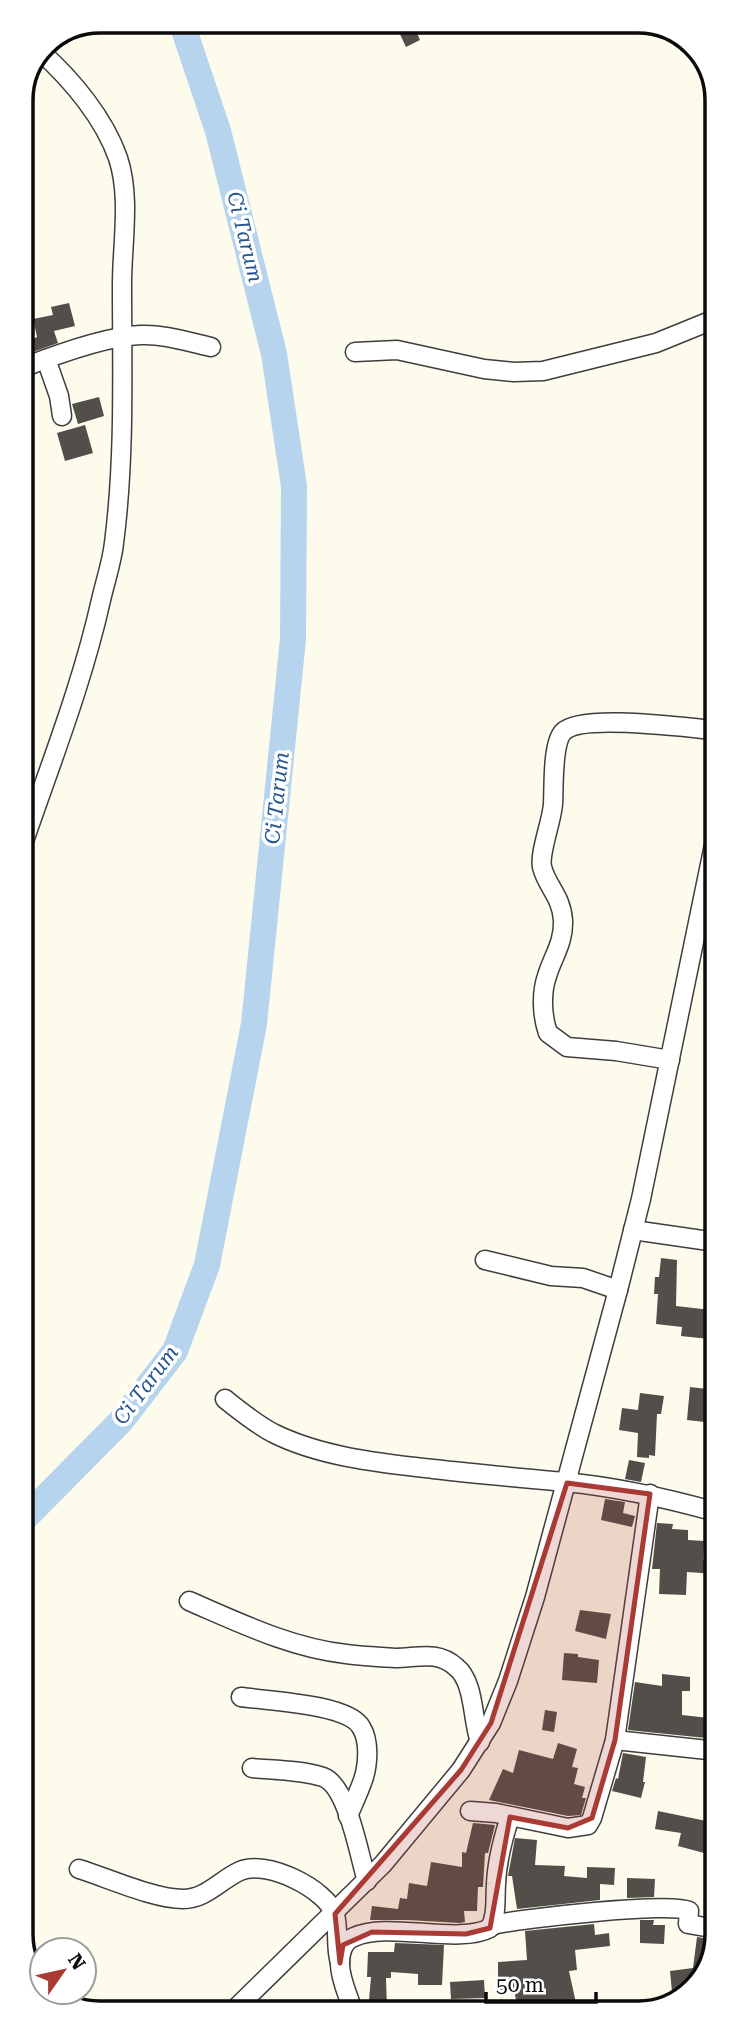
<svg xmlns="http://www.w3.org/2000/svg" width="738" height="2034" font-family="'Roboto Serif',serif">
	<rect width="100%" height="100%" fill="#fdfbec"/>
	<g fill="none" stroke-linecap="round" stroke-linejoin="round">
		<polyline stroke="#b6d4ee" stroke-width="26" points="23,1520 121,1421 175,1351 207,1265 254,1024 293,639 294,486 274,354 218,131 181,21"/>
	</g>
	<g fill="#524e49">
		<polygon points="413,24 420,40 406,47 398,30"/>
		<polygon points="69,303 75,326 54,331 58,343 22,356 22,345 37,337 33,319 53,315 51,307"/>
		<polygon points="99,397 104,416 78,424 72,404"/>
		<polygon points="85,425 93,453 65,461 57,433"/>
		<polygon points="661,1258 677,1260 676,1306 711,1310 709,1339 681,1336 682,1327 656,1324 658,1294 654,1294 655,1277 659,1277"/>
		<polygon points="690,1387 716,1390 714,1423 687,1420"/>
		<polygon points="640,1393 664,1396 661,1414 657,1414 655,1456 649,1455 649,1458 637,1457 638,1433 619,1430 622,1408 638,1410"/>
		<polygon points="629,1460 645,1463 641,1482 625,1479"/>
		<polygon points="605,1499 625,1502 623,1513 635,1516 632,1527 601,1520"/>
		<polygon points="657,1523 673,1524 672,1529 688,1530 688,1540 704,1541 703,1560 716,1560 716,1574 687,1572 686,1595 659,1594 660,1569 652,1569"/>
		<polygon points="580,1610 611,1614 606,1639 575,1631"/>
		<polygon points="564,1653 578,1654 578,1657 599,1660 597,1683 562,1680"/>
		<polygon points="662,1674 690,1677 690,1691 682,1691 682,1715 709,1718 706,1738 628,1730 635,1682 662,1686"/>
		<polygon points="545,1710 557,1712 554,1732 542,1730"/>
		<polygon points="558,1743 577,1749 572,1767 578,1768 574,1784 585,1787 582,1798 586,1798 581,1815 568,1816 489,1800 503,1769 513,1773 519,1750 553,1759"/>
		<polygon points="623,1753 646,1757 643,1782 645,1782 641,1798 612,1791 616,1778 618,1779"/>
		<polygon points="658,1811 711,1822 704,1853 678,1846 681,1833 655,1829"/>
		<polygon points="473,1823 495,1825 488,1853 485,1853 483,1887 478,1887 477,1911 464,1911 465,1922 460,1923 408,1920 370,1920 372,1906 398,1909 400,1898 407,1899 409,1883 427,1886 431,1862 462,1867 462,1852 466,1853"/>
		<polygon points="515,1838 537,1840 535,1865 565,1866 564,1876 587,1878 587,1867 615,1868 614,1885 600,1884 600,1900 517,1909 512,1876 508,1876"/>
		<polygon points="627,1878 655,1879 654,1897 627,1898"/>
		<polygon points="640,1920 654,1920 653,1925 665,1925 664,1944 640,1943"/>
		<polygon points="594,1924 595,1935 609,1933 610,1946 575,1950 577,1970 569,1971 576,2003 551,2008 549,2001 517,2006 514,1989 498,1990 498,1962 527,1960 525,1931"/>
		<polygon points="697,1937 715,1940 700,1982 677,1998 677,1992 672,1992 670,1971 693,1968"/>
		<polygon points="395,1943 444,1945 442,1985 418,1985 418,1974 391,1972 391,1978 386,1978 387,2011 368,2012 371,1977 367,1977 368,1952 394,1952"/>
		<polygon points="484,1980 485,1998 451,1999 450,1982"/>
	</g>
	<g fill="none" stroke-linecap="round" stroke-linejoin="round">
		<g stroke="#3e3e3e" stroke-width="21">
			<g id="minor">
				<polyline points="355,352 397,350 484,369 514,372 543,371 656,343 715,319"/>
				<polyline points="46,359 59,396 62,416"/>
				<path d="M22 368C55 355 106 336 141 335 164 334 188 342 211 347"/>
				<path d="M22 847C50 765 82 685 101 600 105 582 112 562 114 543 125 458 122 370 122 284 122 244 131 197 118 158 104 118 72 80 41 52"/>
				<path d="M670 1060 616 1051 567 1047 548 1033C542 1016 541 993 547 976 553 956 564 943 563 920 561 895 547 887 542 867 539 853 552 821 553 804 554 788 552 744 563 732 581 713 688 728 715 730"/>
				<polyline points="633,1230 716,1242"/>
				<polyline points="485,1260 551,1276 583,1278 618,1290"/>
				<path d="M225 1399C240 1411 256 1424 273 1433 321 1457 380 1463 433 1469 477 1474 521 1478 565 1482 617 1487 666 1498 716 1512"/>
				<polyline points="714,1512 716,1471"/>
				<path d="M189 1601C240 1623 291 1648 346 1654 362 1656 379 1657 395 1658 417 1658 437 1650 456 1667 475 1682 472 1720 480 1742"/>
				<path d="M241 1697C268 1701 348 1704 361 1727 370 1741 368 1765 363 1780 359 1792 353 1804 348 1816"/>
				<polyline points="615,1740 717,1751"/>
				<path d="M252 1768C275 1770 301 1770 323 1777 348 1786 359 1856 367 1881"/>
				<polyline points="470,1811 496,1813 568,1828 588,1825 592,1818 615,1740 650,1494"/>
				<path d="M79 1869C108 1878 154 1899 183 1899 206 1899 220 1880 240 1871 266 1859 327 1889 335 1915 339 1929 335 1946 340 1963"/>
				<path d="M492 1925C517 1919 676 1901 689 1911L688 1924 717 1929"/>
				<polyline points="232,2012 383,1864 461,1770 491,1723 508,1681 535,1597 618,1290 641,1199 715,840"/>
				<path d="M353 2012C349 1996 340 1980 340 1964 340 1953 343 1941 354 1937 388 1921 458 1945 490 1928 497 1915 495 1899 496 1884 497 1861 503 1838 510 1817"/>
			</g>
		</g>
		<use href="#minor" stroke="#fff" stroke-width="18"/>
	</g>
	<path fill="#aa3a34" fill-opacity="0.2" stroke="#aa3a34" stroke-width="5" stroke-linejoin="round" d="M567 1483 650 1494 615 1740 592 1818 568 1828 510 1817 490 1928 466 1934 372 1932 343 1945 340 1963 335 1914 461 1770 491 1723Z"/>
	<g text-anchor="middle" dominant-baseline="central" stroke-width="7" stroke-linejoin="round" paint-order="stroke">
		<g font-size="21" font-style="italic" fill="#24558d" stroke="#fff">
			<text transform="translate(245 237) rotate(76)">Ci Tarum</text>
			<text transform="translate(277 798) rotate(-84)">Ci Tarum</text>
			<text transform="translate(146 1385) rotate(-53)">Ci Tarum</text>
		</g>
	</g>
	<path d="M0 0H738V2034H0ZM100 33H638A67 67 0 0 1 705 100V1934A67 67 0 0 1 638 2001H100A67 67 0 0 1 33 1934V100A67 67 0 0 1 100 33Z" fill="#fff" fill-rule="evenodd"/>
	<path fill="none" stroke="#0b0b0b" stroke-width="3.5" d="M100 33H638A67 67 0 0 1 705 100V1934A67 67 0 0 1 638 2001H100A67 67 0 0 1 33 1934V100A67 67 0 0 1 100 33Z"/>
	<g transform="translate(63 1971) rotate(56)"><circle r="33" fill="#ffffff" stroke="#9d9d9d" stroke-width="2"/>
	<path d="M0-5L12 26L0 18L-12 26Z" fill="#aa3a34"/>
	<text y="-10" font-size="19" font-weight="bold" text-anchor="middle" fill="#0b0b0b">N</text>
	</g>
	<path d="M486 1992v10h110v-10" fill="none" stroke="#0b0b0b" stroke-width="3.5"/>
	<text x="496" y="1992" font-size="21" fill="#0b0b0b" stroke="#ffffff" stroke-width="5" paint-order="stroke">50 m</text>
</svg>
